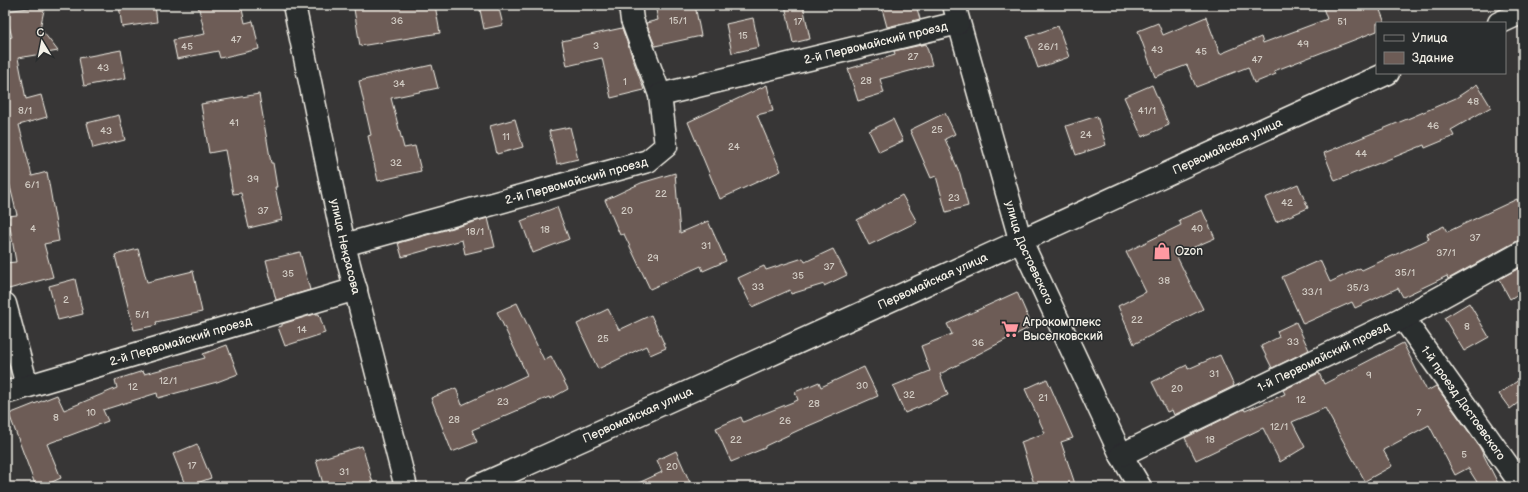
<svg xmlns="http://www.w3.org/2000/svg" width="1528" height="492" font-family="'Balsamiq Sans',sans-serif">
	<rect width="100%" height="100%" fill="#373636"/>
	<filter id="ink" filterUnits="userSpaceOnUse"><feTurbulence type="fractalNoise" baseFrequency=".025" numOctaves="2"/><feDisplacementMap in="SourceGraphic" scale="8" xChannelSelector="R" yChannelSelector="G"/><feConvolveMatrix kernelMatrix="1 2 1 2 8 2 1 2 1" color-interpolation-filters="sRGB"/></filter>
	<g filter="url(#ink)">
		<g fill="#6d5c56" stroke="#f4f1e8">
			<polygon points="119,5 155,5 157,22 122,27"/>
			<polygon points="198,5 241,5 245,23 253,21 259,49 220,58 218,51 177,59 173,40 205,34"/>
			<polygon points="377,5 435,5 440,33 360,46 354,9"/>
			<polygon points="479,5 498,5 503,25 484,29"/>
			<polygon points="655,5 695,5 701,36 655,46 646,23 658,20"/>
			<polygon points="785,5 803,5 810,39 793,43"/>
			<polygon points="881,5 916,5 920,19 887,27"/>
			<polygon points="1322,5 1378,5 1385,23 1377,23 1377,31 1274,71 1276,74 1254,83 1248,67 1196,87 1187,65 1155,77 1138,31 1158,23 1163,35 1206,17 1220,54 1261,37 1263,43 1327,19"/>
			<polygon points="45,6 40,28 58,51 18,58 26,99 41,95 47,117 19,125 32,176 47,172 59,241 44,244 53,277 5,290 5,263 16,262 8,216 17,215 5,166 5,39 12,37 5,11"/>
			<polygon points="753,18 759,47 732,53 726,24"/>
			<polygon points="1058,26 1069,57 1038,68 1027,37"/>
			<polygon points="622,28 644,90 611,98 602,58 567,66 562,41"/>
			<polygon points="926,44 932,65 880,79 884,93 858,101 848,69 895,55 894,51"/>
			<polygon points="121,50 126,78 84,86 79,58"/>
			<polygon points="432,65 438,88 391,98 404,148 415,146 421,171 378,181 368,136 371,135 359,81"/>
			<polygon points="1477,84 1491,107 1451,130 1454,136 1425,148 1424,145 1335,181 1324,153 1412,117 1456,98"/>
			<polygon points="767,85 773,111 757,115 781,171 720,199 688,122"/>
			<polygon points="1152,85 1169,125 1142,137 1124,97"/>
			<polygon points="259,94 271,163 273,163 277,187 275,187 282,220 249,228 241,193 233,194 225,150 209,153 201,104"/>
			<polygon points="945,113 955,134 945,139 960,174 968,206 946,212 936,176 931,178 910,130"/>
			<polygon points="119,115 125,140 93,148 87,123"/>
			<polygon points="1097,116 1106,145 1076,155 1066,126"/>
			<polygon points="515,119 523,147 497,154 490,126"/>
			<polygon points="893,119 903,141 879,152 869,131"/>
			<polygon points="570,127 578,159 557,164 549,131"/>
			<polygon points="675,173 680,233 708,221 726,261 703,271 701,266 650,289 624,234 620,235 605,200 641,183"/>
			<polygon points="1298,184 1308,208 1276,222 1265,198"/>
			<polygon points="902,195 917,222 869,245 857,220"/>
			<polygon points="1517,199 1523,212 1523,240 1517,241 1448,279 1447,276 1403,297 1398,288 1355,308 1352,302 1303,324 1282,277 1320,260 1330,282 1360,268 1362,270 1429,239 1427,234 1444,226 1447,232"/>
			<polygon points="557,207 569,239 533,253 521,221"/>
			<polygon points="1202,210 1215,238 1176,255 1203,309 1134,344 1118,306 1146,292 1126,252 1181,225 1179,220"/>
			<polygon points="488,218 495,247 465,254 462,240 402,257 398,243"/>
			<polygon points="138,249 147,282 193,271 202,312 156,322 157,325 134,330 115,255"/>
			<polygon points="833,249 847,275 824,286 824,284 791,294 790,290 752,307 738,278 764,266 766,270 803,258 805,262"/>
			<polygon points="300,252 310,290 276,300 266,260"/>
			<polygon points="1523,266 1523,291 1510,299 1499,279"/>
			<polygon points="75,279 83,314 58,320 49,286"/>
			<polygon points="1017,292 1032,326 940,374 948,395 905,413 893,386 930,371 921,346 952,334 947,324"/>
			<polygon points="517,303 544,360 551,356 568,389 550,399 549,397 472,430 477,442 452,452 431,398 456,388 462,405 527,375 497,312"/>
			<polygon points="1469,303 1489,337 1464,351 1444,318"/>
			<polygon points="608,309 619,330 651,315 666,348 650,355 646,346 598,369 577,324"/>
			<polygon points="315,314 319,314 325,333 285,346 278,327 282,326 282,324"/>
			<polygon points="1296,322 1309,350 1272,368 1261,346 1279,337 1277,331"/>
			<polygon points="1403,343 1427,391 1436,386 1479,446 1500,487 1480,487 1468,468 1455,475 1429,425 1383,450 1392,466 1365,481 1325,408 1292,422 1305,447 1280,462 1263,428 1196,460 1185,438 1244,409 1245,411 1285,394 1283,390 1319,373 1324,384"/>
			<polygon points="227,345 238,374 217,382 158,398 157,393 103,410 108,421 47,444 61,478 41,487 36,487 9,414 57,395 64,410 117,388 115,380 143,371 144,374 205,358 203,354"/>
			<polygon points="1220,355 1234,386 1174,415 1172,410 1167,412 1152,382 1187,365 1188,369"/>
			<polygon points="864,367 878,396 799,430 765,446 765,448 731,462 716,428 741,417 743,422 798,400 795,392 819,382 821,387"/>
			<polygon points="1523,377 1523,399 1510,409 1499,394"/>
			<polygon points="1047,379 1073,438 1061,442 1076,487 1035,487 1021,442 1045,433 1025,389"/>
			<polygon points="197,444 211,478 186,487 173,454"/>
			<polygon points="362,446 373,483 359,487 324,487 316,460"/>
			<polygon points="676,451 692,487 630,487 662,472 657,460"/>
		</g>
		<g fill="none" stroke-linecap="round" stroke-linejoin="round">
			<g stroke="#f4f1e8" stroke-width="25">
				<g id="street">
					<path id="s1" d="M294 5 344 245 406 487"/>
					<polyline points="630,5 632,20 660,95"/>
					<path id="s2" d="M954 5 1020 239 1121 455 1140 487"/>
					<path id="s3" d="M344 245 648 161 666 146 660 95 958 23"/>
					<polyline points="5,304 27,386"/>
					<path id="s4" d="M1403 318 1523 487"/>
					<path id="s5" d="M5 393 356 289"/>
					<path id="s6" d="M1121 455 1403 318 1523 252"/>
				</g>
			</g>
			<g stroke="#f4f1e8" stroke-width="25">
				<g id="secondary">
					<polyline points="1499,23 1523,12"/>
					<path id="s7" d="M476 487C781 352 1084 211 1388 73"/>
				</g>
			</g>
			<use href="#street" stroke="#2a2d2e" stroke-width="22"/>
			<use href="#secondary" stroke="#2a2d2e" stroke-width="22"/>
		</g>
	</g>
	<defs>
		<g id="shop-bare" transform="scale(1.38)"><path d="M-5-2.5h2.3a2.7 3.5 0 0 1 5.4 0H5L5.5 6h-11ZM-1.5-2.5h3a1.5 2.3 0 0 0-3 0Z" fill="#ff9aa2" stroke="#2a2d2e" stroke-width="2.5" paint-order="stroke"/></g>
		<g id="supermarket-bare" transform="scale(1.38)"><path d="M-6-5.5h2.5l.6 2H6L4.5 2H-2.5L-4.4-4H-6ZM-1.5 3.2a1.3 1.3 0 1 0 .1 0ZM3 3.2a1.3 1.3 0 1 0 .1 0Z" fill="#ff9aa2" stroke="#2a2d2e" stroke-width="2.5" paint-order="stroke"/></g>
	</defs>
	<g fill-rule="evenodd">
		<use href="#shop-bare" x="1162" y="251"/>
		<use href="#supermarket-bare" x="1010" y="329"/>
	</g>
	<g text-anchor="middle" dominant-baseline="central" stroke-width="3" stroke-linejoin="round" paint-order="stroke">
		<g font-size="10" fill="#d2ccc4">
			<text x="397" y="21">36</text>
			<text x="678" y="21">15/1</text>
			<text x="798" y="22">17</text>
			<text x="1342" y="22">51</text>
			<text x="743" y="36">15</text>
			<text x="236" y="40">47</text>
			<text x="1303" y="44">49</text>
			<text x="596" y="46">3</text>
			<text x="187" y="47">45</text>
			<text x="1048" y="47">26/1</text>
			<text x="1157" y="50">43</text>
			<text x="1201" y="52">45</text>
			<text x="913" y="57">27</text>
			<text x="1257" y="60">47</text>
			<text x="103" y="68">43</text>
			<text x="866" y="81">28</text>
			<text x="625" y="82">1</text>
			<text x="399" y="84">34</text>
			<text x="1473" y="102">48</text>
			<text x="25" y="111">8/1</text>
			<text x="1147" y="111">41/1</text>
			<text x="234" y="123">41</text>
			<text x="1433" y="126">46</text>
			<text x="937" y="130">25</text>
			<text x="106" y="131">43</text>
			<text x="1086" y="135">24</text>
			<text x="506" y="137">11</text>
			<text x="734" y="147">24</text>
			<text x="1361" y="154">44</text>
			<text x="396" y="163">32</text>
			<text x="253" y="179">39</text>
			<text x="32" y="185">6/1</text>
			<text x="661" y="194">22</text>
			<text x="954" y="198">23</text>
			<text x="1287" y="203">42</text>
			<text x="263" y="211">37</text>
			<text x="627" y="211">20</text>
			<text x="33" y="229">4</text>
			<text x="1197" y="229">40</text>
			<text x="545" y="230">18</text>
			<text x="475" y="232">18/1</text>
			<text x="1475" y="238">37</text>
			<text x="706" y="246">31</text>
			<text x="1446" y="253">37/1</text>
			<text x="653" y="258">29</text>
			<text x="829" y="267">37</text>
			<text x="1405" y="273">35/1</text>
			<text x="288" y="274">35</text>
			<text x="798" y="276">35</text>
			<text x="1164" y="281">38</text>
			<text x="758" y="287">33</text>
			<text x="1358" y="288">35/3</text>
			<text x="1312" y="292">33/1</text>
			<text x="66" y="300">2</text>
			<text x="142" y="315">5/1</text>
			<text x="1137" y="320">22</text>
			<text x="1467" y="327">8</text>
			<text x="302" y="330">14</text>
			<text x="603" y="339">25</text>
			<text x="1293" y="342">33</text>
			<text x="978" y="343">36</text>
			<text x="1214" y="374">31</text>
			<text x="1369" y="375">9</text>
			<text x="168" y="381">12/1</text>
			<text x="862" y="386">30</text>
			<text x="133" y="387">12</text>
			<text x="1177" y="389">20</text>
			<text x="909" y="395">32</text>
			<text x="1043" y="398">21</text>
			<text x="1301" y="400">12</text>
			<text x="503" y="402">23</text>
			<text x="814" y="404">28</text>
			<text x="91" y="413">10</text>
			<text x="1419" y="413">7</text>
			<text x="56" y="418">8</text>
			<text x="454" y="420">28</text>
			<text x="785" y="421">26</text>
			<text x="1279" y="427">12/1</text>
			<text x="736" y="440">22</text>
			<text x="1210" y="440">18</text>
			<text x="1464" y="455">5</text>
			<text x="192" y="466">17</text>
			<text x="672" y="467">20</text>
			<text x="344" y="472">31</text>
		</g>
		<g font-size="12" fill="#f4f1e8" stroke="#2a2d2e">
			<text stroke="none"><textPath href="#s3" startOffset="612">2-й Первомайский проезд</textPath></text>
			<text stroke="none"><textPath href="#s7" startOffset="825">Первомайская улица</textPath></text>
			<text stroke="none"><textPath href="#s3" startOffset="241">2-й Первомайский проезд</textPath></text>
			<text stroke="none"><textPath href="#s1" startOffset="247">улица Некрасова</textPath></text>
			<text stroke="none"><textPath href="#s2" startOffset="259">улица Достоевского</textPath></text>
			<text stroke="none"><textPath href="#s7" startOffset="501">Первомайская улица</textPath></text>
			<text stroke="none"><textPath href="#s5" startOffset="183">2-й Первомайский проезд</textPath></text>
			<text stroke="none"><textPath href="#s6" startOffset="225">1-й Первомайский проезд</textPath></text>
			<text stroke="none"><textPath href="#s4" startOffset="104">1-й проезд Достоевского</textPath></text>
			<text stroke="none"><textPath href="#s7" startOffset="177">Первомайская улица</textPath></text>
		</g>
		<g font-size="12" fill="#f4f1e8" stroke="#2a2d2e" text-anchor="start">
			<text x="1175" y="251">Ozon</text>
			<text x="1023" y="322">Агрокомплекс<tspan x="1023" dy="14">Выселковский</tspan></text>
		</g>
	</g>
	<rect width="1528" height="492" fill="none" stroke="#2a2d2e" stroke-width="20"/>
	<rect x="10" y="10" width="1508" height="472" fill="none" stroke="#f4f1e8" stroke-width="1.5" filter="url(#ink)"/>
	<rect x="1376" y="22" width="130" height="52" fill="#2a2d2e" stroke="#7b7b78"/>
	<rect x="1384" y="35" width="20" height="6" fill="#2a2d2e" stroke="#7b7b78"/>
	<text x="1412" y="42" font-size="12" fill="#f4f1e8">Улица</text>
	<rect x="1384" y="52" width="20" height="12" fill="#6d5c56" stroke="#7b7b78"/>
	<text x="1412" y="62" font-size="12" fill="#f4f1e8">Здание</text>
	<g transform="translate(42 42) rotate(350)" stroke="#2a2d2e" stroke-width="3" paint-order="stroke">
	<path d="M0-3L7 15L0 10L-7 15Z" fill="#f4f1e8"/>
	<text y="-6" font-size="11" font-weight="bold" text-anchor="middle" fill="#f4f1e8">С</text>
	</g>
</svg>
